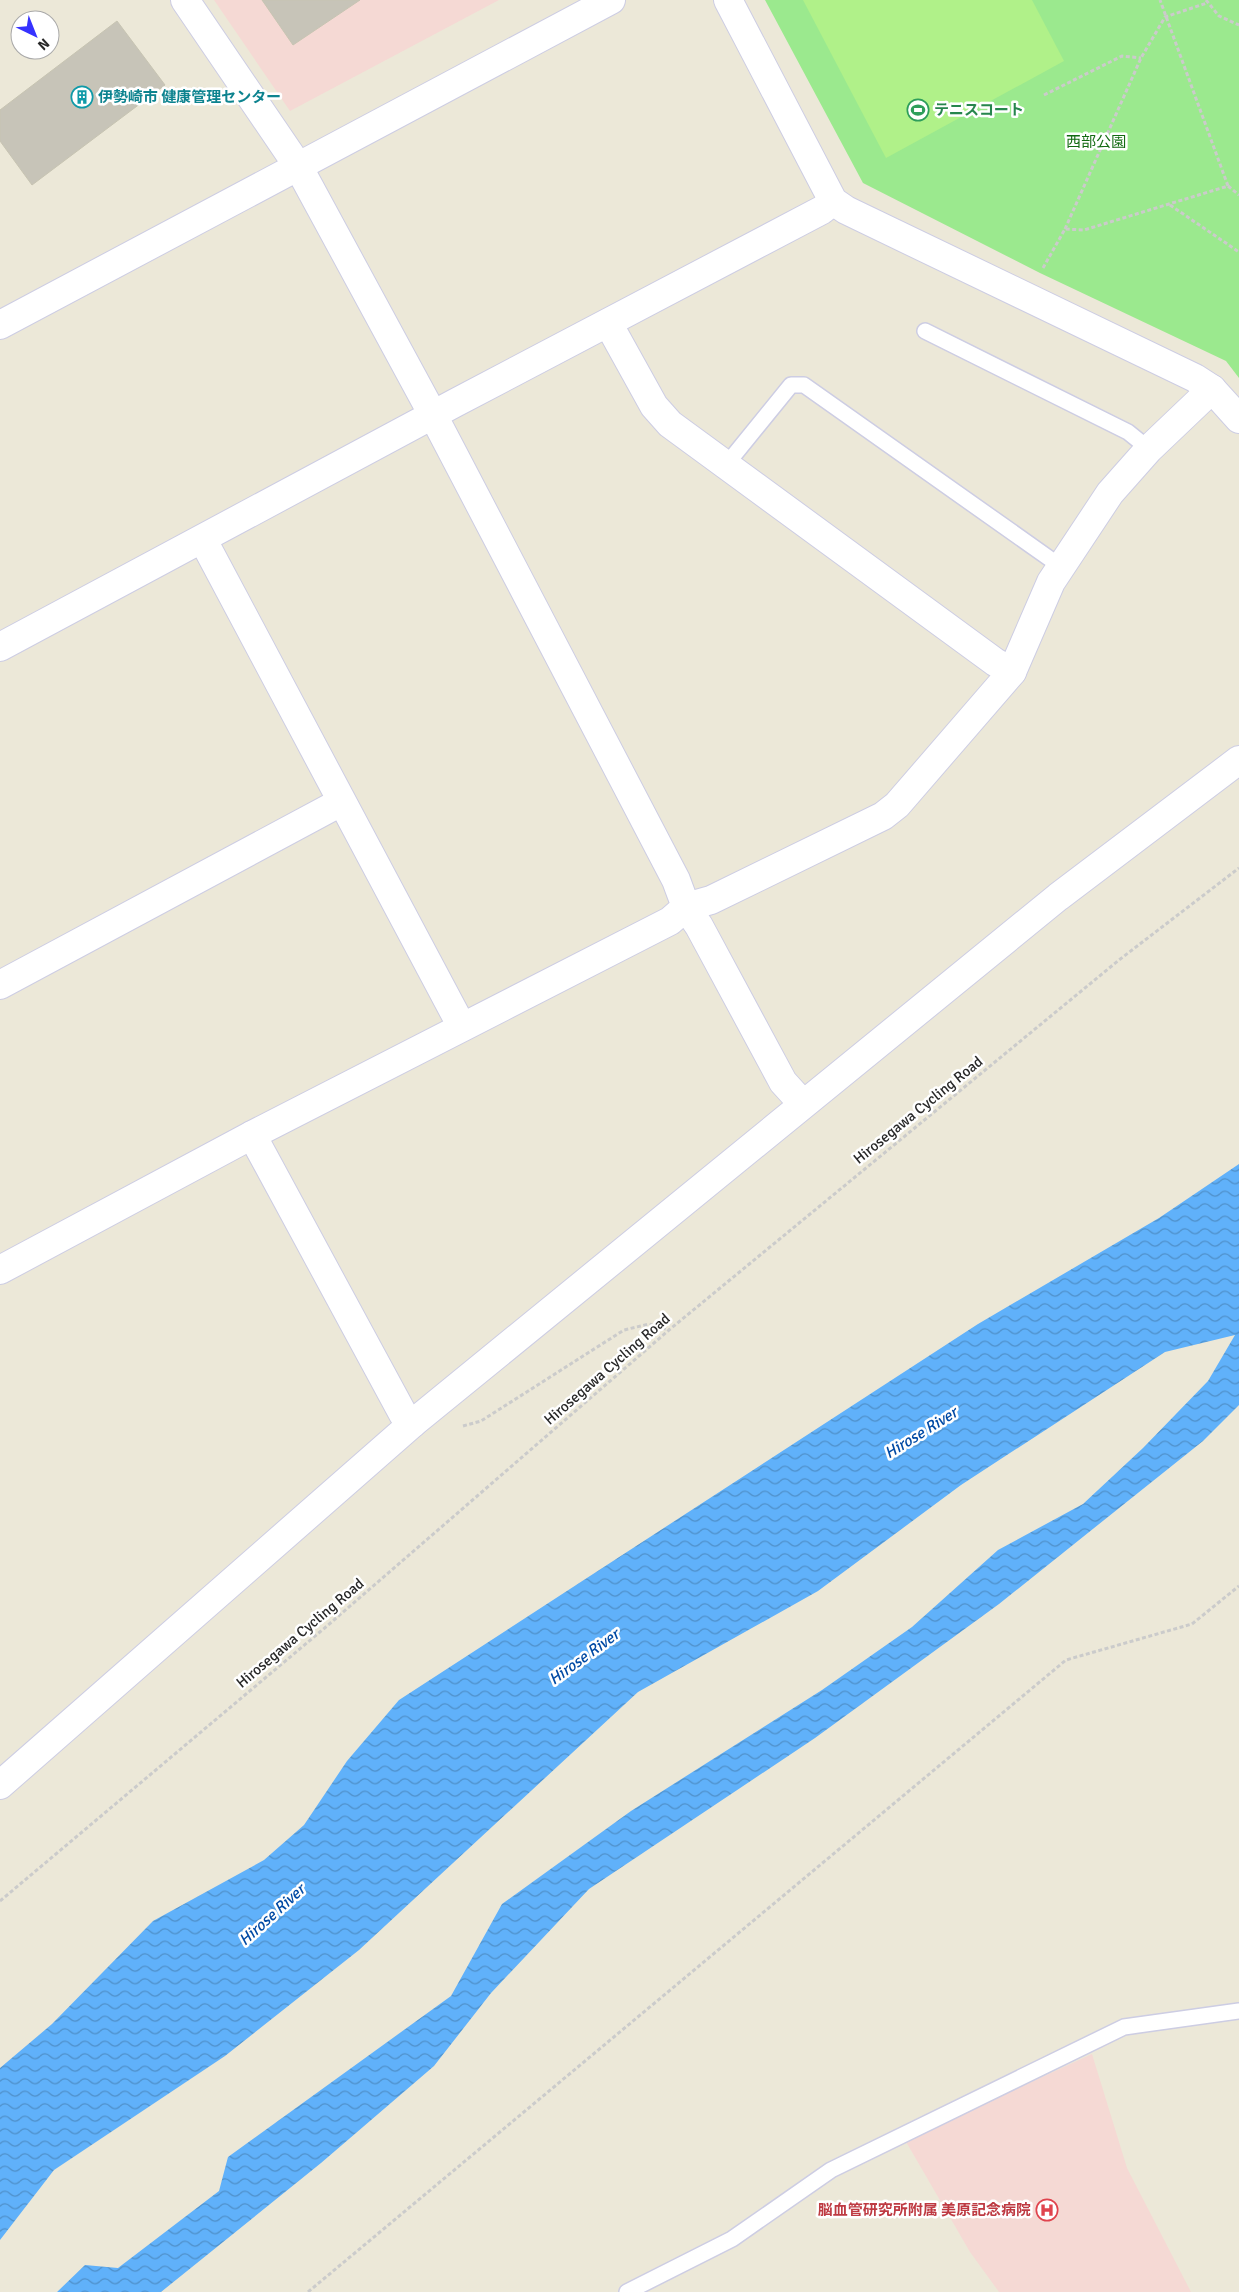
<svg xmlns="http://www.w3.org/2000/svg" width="1239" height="2292" font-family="Signika,'Noto Sans JP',sans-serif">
	<defs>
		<pattern id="water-waves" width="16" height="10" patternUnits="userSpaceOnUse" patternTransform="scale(1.25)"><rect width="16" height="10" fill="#60b1fa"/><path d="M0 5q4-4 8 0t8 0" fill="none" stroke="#4f90ca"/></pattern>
	</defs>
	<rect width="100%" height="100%" fill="#ece8d8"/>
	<g fill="#f5d9d4">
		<polygon points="214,0 499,0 290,111"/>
		<polygon points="1092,2054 1127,2168 1191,2292 999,2292 970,2252 905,2140"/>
	</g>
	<polygon fill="#9be98e" points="765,0 1239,0 1239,378 1226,361 1040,273 863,183"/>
	<polygon fill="#b0f189" points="803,0 1032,0 1064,61 886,158"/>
	<polygon fill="url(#water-waves)" points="1239,1164 1239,1405 1203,1441 999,1604 815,1738 589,1889 491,1993 434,2066 321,2163 161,2292 57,2292 85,2265 118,2268 219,2191 228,2157 451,1996 502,1904 631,1811 822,1690 912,1627 998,1550 1083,1504 1143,1448 1208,1381 1235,1335 1165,1352 961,1485 818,1591 638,1692 359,1950 225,2056 54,2170 0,2240 0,2068 52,2024 153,1921 264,1860 304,1825 347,1761 399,1700 978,1324 1159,1218"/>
	<g fill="#c7c4b8" stroke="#c7c4b2">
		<polygon points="262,0 360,0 293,45"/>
		<polygon points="117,21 165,85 32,185 0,141 0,110"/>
	</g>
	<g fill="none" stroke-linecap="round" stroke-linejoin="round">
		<g stroke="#cdcde3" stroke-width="18">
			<g id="service">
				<polyline points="925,331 1128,432 1149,449"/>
				<polyline points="726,465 791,385 804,385 1060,566"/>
				<polyline points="627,2292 732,2239 831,2170 1124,2027 1239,2011"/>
			</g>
		</g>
		<g stroke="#cdcde3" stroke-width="30">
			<g id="minor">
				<polyline points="185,0 298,166"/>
				<polyline points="728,0 833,201 846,210 1195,378 1212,389 1239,419"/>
				<polyline points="608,323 654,406 670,424 995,662 1012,672"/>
				<polyline points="203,540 462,1027"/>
				<polyline points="0,647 455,403 822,210 833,201"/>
				<polyline points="0,985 341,802"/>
				<polyline points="803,1104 783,1082 699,926 686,907 711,900 883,816 897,805 1012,672 1051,582 1110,493 1149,449 1212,389"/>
				<polyline points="252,1135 403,1414 413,1423"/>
				<polyline points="0,1785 413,1423 1058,897 1239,760"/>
			</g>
		</g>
		<g stroke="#cdcde3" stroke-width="30">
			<g id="tertiary">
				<polyline points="0,325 611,0"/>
				<polyline points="0,1270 252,1135 670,921 686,907 676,880 433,415 298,166"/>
			</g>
		</g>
		<g stroke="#cbcbcb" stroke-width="3" stroke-dasharray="4 2.5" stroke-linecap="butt">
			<polyline points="1206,0 1219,16 1239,25"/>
			<polyline points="1044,95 1122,56 1141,58"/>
			<polyline points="1228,186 1239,195"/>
			<polyline points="1170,205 1239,252"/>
			<polyline points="1065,229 1141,58 1165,17 1207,3"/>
			<polyline points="1043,268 1065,229 1084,230 1228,186 1160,0"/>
			<polyline points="463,1426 481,1421 624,1330 649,1324 669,1330"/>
			<polyline points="0,1901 327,1626 669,1330 1119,960 1239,868"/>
			<polyline points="308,2292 1066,1660 1192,1624 1239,1586"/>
		</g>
		<use href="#service" stroke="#fff" stroke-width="15"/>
		<use href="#minor" stroke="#fff" stroke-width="28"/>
		<use href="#tertiary" stroke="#fff" stroke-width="28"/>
	</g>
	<defs>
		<g id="building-ring" transform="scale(1.125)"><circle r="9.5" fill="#fff" stroke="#0f9aa8" stroke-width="1.5"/><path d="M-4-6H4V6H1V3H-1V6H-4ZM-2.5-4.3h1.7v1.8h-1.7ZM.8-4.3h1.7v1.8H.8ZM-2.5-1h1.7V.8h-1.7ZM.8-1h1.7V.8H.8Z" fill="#0f9aa8"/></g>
		<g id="stadium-ring" transform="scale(1.125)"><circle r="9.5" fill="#fff" stroke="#2e9e5b" stroke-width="1.5"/><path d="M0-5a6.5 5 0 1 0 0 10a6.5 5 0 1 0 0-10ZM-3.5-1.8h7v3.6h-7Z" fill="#2e9e5b"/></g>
		<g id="hospital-ring" transform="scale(1.125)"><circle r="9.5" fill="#fff" stroke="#e0444e" stroke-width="1.5"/><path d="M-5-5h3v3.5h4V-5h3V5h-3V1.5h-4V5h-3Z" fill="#e0444e"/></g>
	</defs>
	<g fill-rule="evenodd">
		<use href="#building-ring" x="82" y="97"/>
		<use href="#stadium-ring" x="918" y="110"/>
		<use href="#hospital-ring" x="1047" y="2210"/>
	</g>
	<g text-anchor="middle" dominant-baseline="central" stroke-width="5" stroke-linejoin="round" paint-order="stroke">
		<g font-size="15" font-weight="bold" fill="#0d838f" stroke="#fff" text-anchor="start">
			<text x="98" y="97">伊勢崎市 健康管理センター</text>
		</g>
		<g font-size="15" font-weight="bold" fill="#27864d" stroke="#fff" text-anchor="start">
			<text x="934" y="110">テニスコート</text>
		</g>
		<g font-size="15" fill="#136b12" stroke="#fff">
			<text x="1096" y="142">西部公園</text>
		</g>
		<g font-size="15" fill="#282828" stroke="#fff">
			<text transform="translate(918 1110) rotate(-39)">Hirosegawa Cycling Road</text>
			<text transform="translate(607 1369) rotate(-41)">Hirosegawa Cycling Road</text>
			<text transform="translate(300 1633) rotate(-40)">Hirosegawa Cycling Road</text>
		</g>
		<g font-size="15" font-weight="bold" fill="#be3a42" stroke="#fff" text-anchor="end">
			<text x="1031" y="2210">脳血管研究所附属 美原記念病院</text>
		</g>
		<g font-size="16" font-style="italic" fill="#014aa4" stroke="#fff">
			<text transform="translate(921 1433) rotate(-32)">Hirose River</text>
			<text transform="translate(584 1657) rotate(-36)">Hirose River</text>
			<text transform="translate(272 1915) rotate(-42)">Hirose River</text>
		</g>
	</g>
	<g transform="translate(35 35) rotate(137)"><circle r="24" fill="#ffffff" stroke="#a9a9a9"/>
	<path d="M0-4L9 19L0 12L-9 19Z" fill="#3632ff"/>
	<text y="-8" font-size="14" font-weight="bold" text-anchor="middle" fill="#282828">N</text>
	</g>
</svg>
